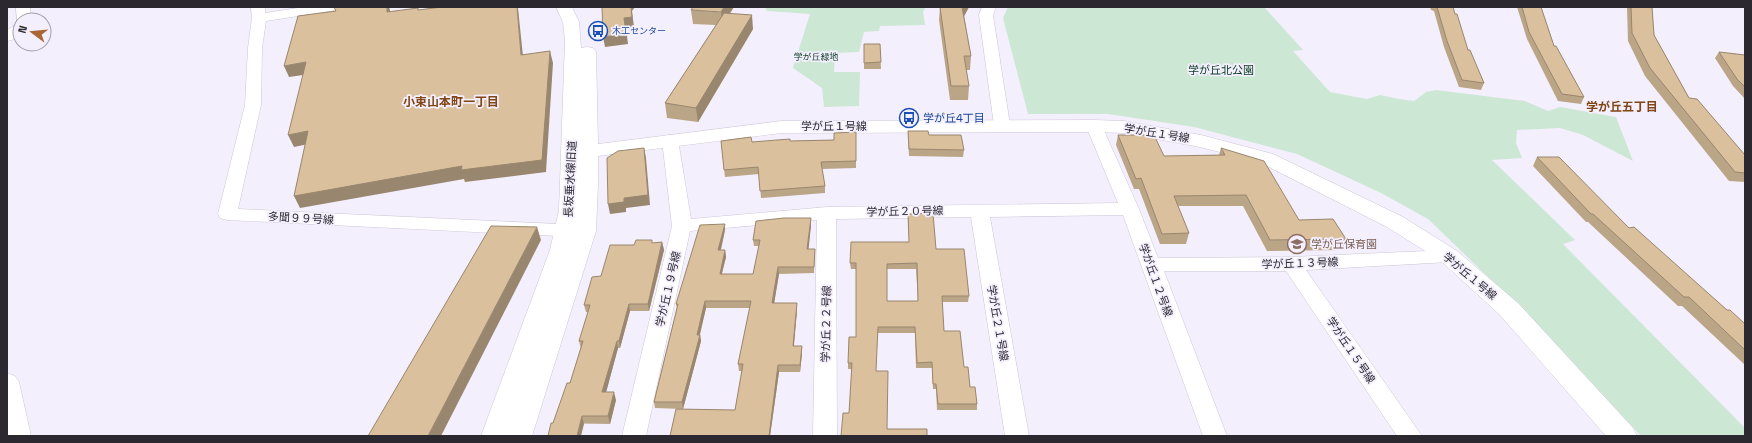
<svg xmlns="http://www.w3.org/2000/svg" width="1752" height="443" font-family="'Space Grotesk','Noto Sans JP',sans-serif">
	<rect width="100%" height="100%" fill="#f4effd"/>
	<g fill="#cde7d5">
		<polygon points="765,7 926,7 923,12 925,25 880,26 879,31 864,32 859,52 835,53 834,72 860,72 859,106 824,107 822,88 793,68 810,14 767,11"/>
		<polygon points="1008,7 1264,7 1303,50 1293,51 1330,92 1367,99 1380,95 1399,99 1414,101 1426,92 1436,90 1525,101 1548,111 1560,107 1616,117 1633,161 1583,135 1560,128 1517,130 1516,143 1522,158 1492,160 1575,240 1563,244 1745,428 1745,436 1641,436 1541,328 1428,219 1381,193 1297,154 1194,127 1108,114 1028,114 1003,18"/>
	</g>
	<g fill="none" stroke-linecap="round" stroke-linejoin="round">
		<g stroke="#ccc6d7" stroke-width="1">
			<g id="minor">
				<polygon points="16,7 30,7 31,20 20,20 20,34 12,40 7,41 7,30 19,23 17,20"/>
				<polygon points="251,7 265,7 265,13 304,7 338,7 336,10 331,11 266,21 262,48 261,105 238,209 580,225 587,227 590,231 587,235 580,237 227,220 220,218 218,214 245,105 248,48 252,18"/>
				<polygon points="982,7 996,7 993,15 1010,125 1008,129 1002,130 996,129 994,125 979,15"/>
				<polygon points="1094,121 1100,122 1102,126 1139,209 1158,258 1292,257 1449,250 1456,251 1459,256 1456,261 1449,262 1306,270 1422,436 1397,436 1286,271 1164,271 1227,436 1203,436 1123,215 990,217 1029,436 1005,436 971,217 836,219 837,436 813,436 817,220 690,231 646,436 622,436 672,226 662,140 664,136 670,135 676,136 678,140 691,219 827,207 1118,203 1086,126 1088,122"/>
				<polygon points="7,373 15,376 19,382 31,436 7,436"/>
			</g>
		</g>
		<g stroke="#ccc6d7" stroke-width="1">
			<polygon id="tertiary" points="556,7 572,7 579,22 581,48 587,47 593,48 596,52 598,144 781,121 1094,120 1124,121 1201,135 1273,154 1403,217 1457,251 1518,303 1633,428 1637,436 1606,436 1500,315 1441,261 1387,227 1259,162 1200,147 1124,133 1094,132 781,133 598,156 598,184 596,231 532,436 481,436 550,250 559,210 565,41 563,22"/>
		</g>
		<use href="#minor" fill="#fff" fill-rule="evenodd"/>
		<use href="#tertiary" fill="#fff" fill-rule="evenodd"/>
	</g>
	<g fill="#bba587" fill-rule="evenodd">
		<polygon points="940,7 969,7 964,16 971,56 970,70 966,70 969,86 968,100 950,100 939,20"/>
		<polygon points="1430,7 1453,7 1455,14 1468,50 1484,83 1481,90 1459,87 1444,47 1434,11 1431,10"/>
		<polygon points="1517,7 1541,7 1554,46 1584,97 1581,104 1558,101 1527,39"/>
		<polygon points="1627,7 1652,7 1654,35 1689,98 1745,155 1745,182 1729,181 1645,76 1628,41"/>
		<polygon points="691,10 730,13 753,29 698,122 667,118 665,103 716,25 693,24"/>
		<polygon points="864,44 880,44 881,69 864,69"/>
		<polygon points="1719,52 1745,55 1745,99 1733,86 1715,58"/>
		<polygon points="908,131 929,135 964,150 963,157 909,156 908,138"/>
		<polygon points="856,132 856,168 822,169 825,186 825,193 761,198 759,174 725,177 721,141 752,142 834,140"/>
		<polygon points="1118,135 1164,156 1219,155 1221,148 1299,220 1346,239 1342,250 1267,251 1243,206 1178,206 1189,233 1186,244 1160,244 1139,189 1134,189 1116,145"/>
		<polygon points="1537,157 1629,228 1727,310 1745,324 1745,365 1682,306 1678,306 1588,222 1586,222 1533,166"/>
		<path d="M908 214 936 249 969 296 968 302H942L944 331 964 367 970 387 977 404V410H937L936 389H933L932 368H916L915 333H878L841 436 849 413 852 369H848V363L856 337V269H851L850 263 909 242ZM887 269H916L918 301H887Z"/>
		<polygon points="811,225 808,249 815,249 814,273 779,274 774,303 797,303 797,310 794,346 802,353 800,372 779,372 770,436 670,436 735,410 742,371 739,371 738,364 750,308 706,308 700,335 701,341 683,409 655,408 654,402 677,308 676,304 725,230 721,250 725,250 726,257 722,274 753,274 759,246 754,246 753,240"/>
		<polygon points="662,242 664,250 649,311 630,311 620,348 618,348 606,392 616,400 610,424 553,423 570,383 581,349 579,341 588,312 586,312 584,305 601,276 634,245 653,243"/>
	</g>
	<g fill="#99866e">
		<polygon points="387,7 389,7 391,14 387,12"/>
		<polygon points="517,7 518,7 518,8 524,66 521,55"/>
		<polygon points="631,7 635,7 632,11 634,27 626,28 628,44 605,47 603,37 624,18"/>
		<polygon points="724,7 734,7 722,26 721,12"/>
		<polygon points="962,7 969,7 962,20"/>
		<polygon points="752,15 753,29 698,122 696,108"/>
		<polygon points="550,51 553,63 546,172 465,182 464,179 300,208 294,196"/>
		<polygon points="306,62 310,74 289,77 284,66"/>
		<polygon points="308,131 313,143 294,147 288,135"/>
		<polygon points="644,148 646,158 650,205 626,208 626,212 610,214 608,204 624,198"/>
		<polygon points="811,218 811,225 808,255 807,249"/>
		<polygon points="725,224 725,230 719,257 718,250"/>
		<polygon points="537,227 541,240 441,436 428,436"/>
		<polygon points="662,242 664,250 649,311 648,304"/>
		<polygon points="725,250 726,257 720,280 720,274"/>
		<polygon points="778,267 779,274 773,310 772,303"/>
		<polygon points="705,301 706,308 698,341 697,335"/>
		<polygon points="797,303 797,310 793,353 793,346"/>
		<polygon points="629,304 630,311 620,348 619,341"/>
		<polygon points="700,335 701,341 683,409 682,402"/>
		<polygon points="617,341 618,348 604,400 602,392"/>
		<polygon points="802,346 802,353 800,372 800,365"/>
		<polygon points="778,365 779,372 770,436 769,436"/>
		<polygon points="614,392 616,400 610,424 608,416"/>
		<polygon points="582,416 584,424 581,436 577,436"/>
	</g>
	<g fill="#dac09d" stroke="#99866e" fill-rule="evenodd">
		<polygon points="334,7 387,7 387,12 418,8 418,10 442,7 517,7 521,55 550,51 542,160 461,170 462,166 294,196 308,131 288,135 306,62 284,66 298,16 336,11"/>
		<polygon points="602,7 631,7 632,17 624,18 626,34 603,37"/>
		<polygon points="693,7 724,7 721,12 691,10"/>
		<polygon points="940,7 962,7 971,56 964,56 969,86 951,86"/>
		<polygon points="1437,7 1453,7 1455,14 1457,14 1468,50 1470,50 1484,83 1462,80 1447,41"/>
		<polygon points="1522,7 1541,7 1554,46 1556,46 1584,97 1562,94 1529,32"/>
		<polygon points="1631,7 1652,7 1654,35 1689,98 1697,99 1745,155 1745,173 1735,172 1650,68 1632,33"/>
		<polygon points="724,13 752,15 696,108 665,103"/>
		<polygon points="864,44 880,44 881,62 864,63"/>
		<polygon points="1719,52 1745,55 1745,87 1737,79"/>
		<polygon points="908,131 928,131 929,135 961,135 964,150 909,149"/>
		<polygon points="856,132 856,161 821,162 825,186 760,191 758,167 724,170 721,141 751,137 752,142 790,139 790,141 834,140 834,133"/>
		<polygon points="1118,135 1154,135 1164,156 1225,155 1221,148 1264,161 1299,220 1333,219 1346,239 1270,240 1246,195 1174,196 1189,233 1162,234 1141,178 1136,179"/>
		<polygon points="644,148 648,195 624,198 624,202 608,204 607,158 618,151"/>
		<polygon points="1537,157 1559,157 1629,228 1634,227 1727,310 1730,310 1745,324 1745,350 1689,297 1684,297 1593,214 1591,214"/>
		<path d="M933 213 936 249H964L969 296H942L944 331H960L964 367H968L970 387H975L977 404H938L936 384H933L932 362 917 363 915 327H878L876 371H888L887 429H927V436H841L843 413H849L852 363H848L849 337H856V263H850L851 242H909L908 214ZM917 263 918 301H887V264Z"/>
		<polygon points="784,218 811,218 807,249 815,249 814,267 778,267 772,303 797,303 793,346 802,346 800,365 778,365 769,436 670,436 676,409 735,410 743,364 738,364 751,301 705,301 697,335 700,335 682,402 654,402 678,304 676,304 700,225 725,224 718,250 725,250 720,274 753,274 760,240 753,240 756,221"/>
		<polygon points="491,226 537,227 428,436 368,436"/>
		<polygon points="636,240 652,240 652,243 662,242 648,304 629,304 619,341 617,341 602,392 614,392 608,416 582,416 577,436 548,436 551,423 553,423 567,383 570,383 583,341 579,341 590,305 584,305 592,277 601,276 610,245 634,245"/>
	</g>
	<defs>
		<g id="bus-ring" transform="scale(1)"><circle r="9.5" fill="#f4effd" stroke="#1a4fb4" stroke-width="1.5"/><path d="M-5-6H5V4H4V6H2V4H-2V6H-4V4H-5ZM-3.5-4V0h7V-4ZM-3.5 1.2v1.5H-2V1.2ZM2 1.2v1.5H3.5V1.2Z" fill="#1a4fb4"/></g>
		<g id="school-ring" transform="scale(1)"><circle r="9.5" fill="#f4effd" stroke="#8d6e63" stroke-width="1.5"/><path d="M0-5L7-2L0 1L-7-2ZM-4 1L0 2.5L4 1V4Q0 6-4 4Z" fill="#8d6e63"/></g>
	</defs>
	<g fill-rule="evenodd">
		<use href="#bus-ring" x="598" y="31"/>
		<use href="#bus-ring" x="909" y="118"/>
		<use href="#school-ring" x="1297" y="244"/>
	</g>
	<g text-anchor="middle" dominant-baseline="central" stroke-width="3.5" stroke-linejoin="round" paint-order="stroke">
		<g font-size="9" fill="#164399" stroke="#f4effd" text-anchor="start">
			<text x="612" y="31">木工センター</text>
		</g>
		<g font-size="9" fill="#073920" stroke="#f4effd">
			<text x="816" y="57">学が丘緑地</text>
		</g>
		<g font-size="11" fill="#073920" stroke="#f4effd">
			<text x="1221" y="70">学が丘北公園</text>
		</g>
		<g font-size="11" fill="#164399" stroke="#f4effd" text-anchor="start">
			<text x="923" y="118">学が丘4丁目</text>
		</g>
		<g font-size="11" fill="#2b282f" stroke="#f4effd">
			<text x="834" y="126">学が丘１号線</text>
			<text transform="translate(1157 133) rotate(9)">学が丘１号線</text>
			<text transform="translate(570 179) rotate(-87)">長坂垂水線旧道</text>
			<text transform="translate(905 211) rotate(-1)">学が丘２０号線</text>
			<text transform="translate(301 218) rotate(3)">多聞９９号線</text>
			<text transform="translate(1300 263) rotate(-2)">学が丘１３号線</text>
			<text transform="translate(1470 276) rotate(40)">学が丘１号線</text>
			<text transform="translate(1156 280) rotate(70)">学が丘１２号線</text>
			<text transform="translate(668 289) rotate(-77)">学が丘１９号線</text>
			<text transform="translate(998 323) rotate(80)">学が丘２１号線</text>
			<text transform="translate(826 324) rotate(-89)">学が丘２２号線</text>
			<text transform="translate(1351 350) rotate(56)">学が丘１５号線</text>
		</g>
		<g font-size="11" fill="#785e54" stroke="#f4effd" text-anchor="start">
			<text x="1311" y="244">学が丘保育園</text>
		</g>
		<g font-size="12" font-weight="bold" fill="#814616" stroke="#f4effd">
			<text x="451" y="102">小束山本町一丁目</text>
			<text x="1622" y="107">学が丘五丁目</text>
		</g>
	</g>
	<rect width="1752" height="443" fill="none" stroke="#2b282f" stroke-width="16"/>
	<g transform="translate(32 32) rotate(286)"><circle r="19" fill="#f4effd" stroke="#a49fab"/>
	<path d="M0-3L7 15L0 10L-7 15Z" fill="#aa6735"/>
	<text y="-6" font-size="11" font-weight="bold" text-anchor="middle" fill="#2b282f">N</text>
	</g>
</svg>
